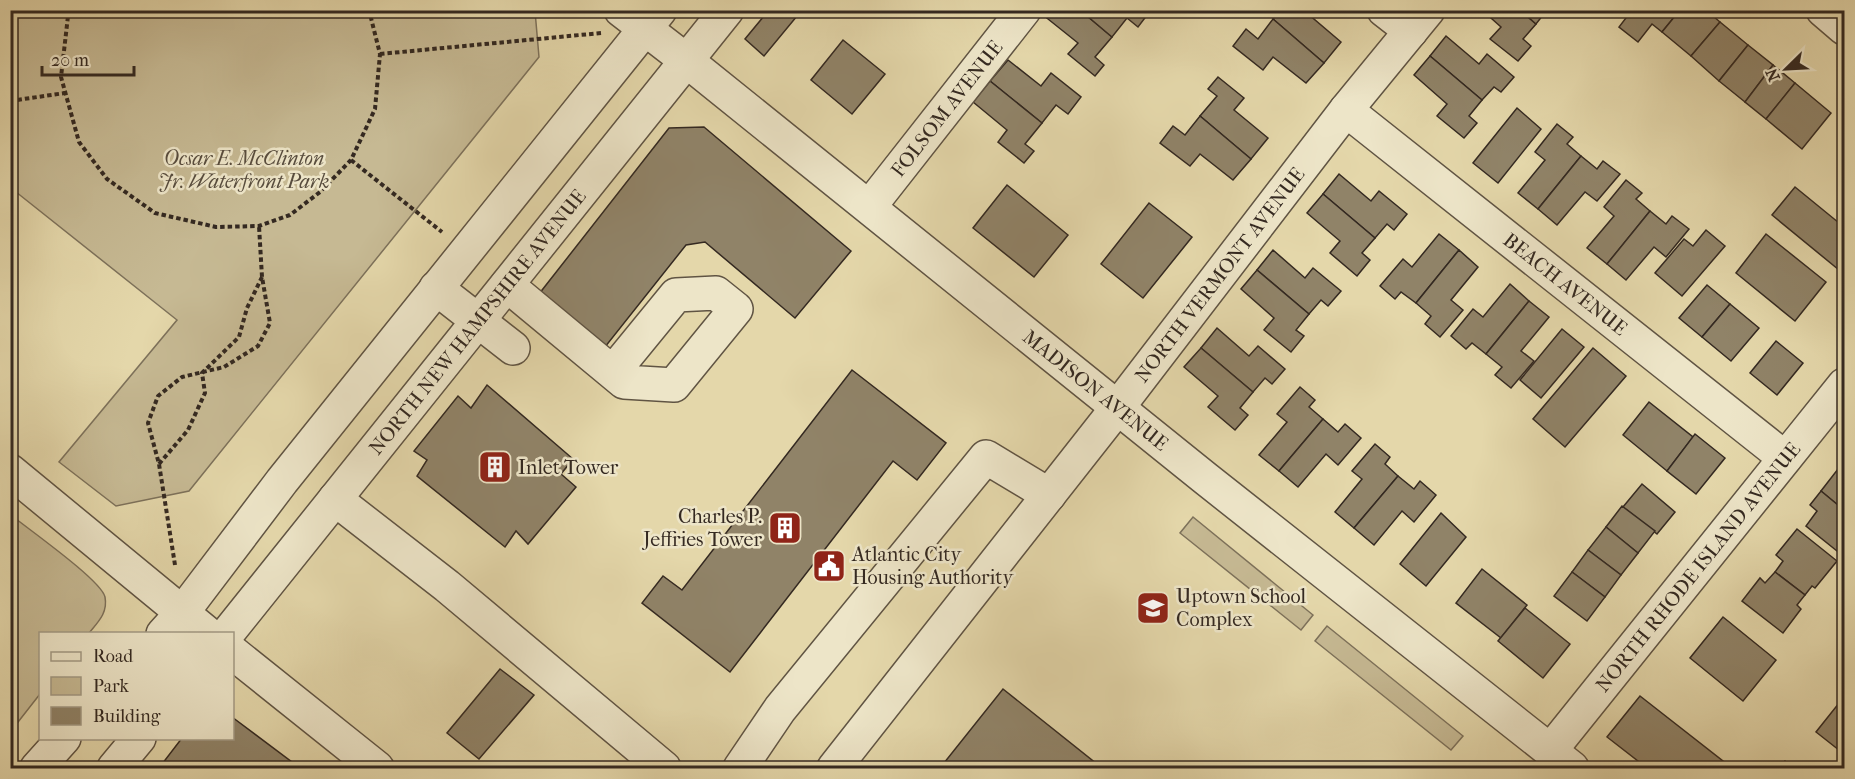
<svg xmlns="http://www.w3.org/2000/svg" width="1855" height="779" font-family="'IM FELL French Canon',serif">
	<rect width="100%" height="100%" fill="#e4d7aa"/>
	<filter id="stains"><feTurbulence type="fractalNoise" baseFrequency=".00333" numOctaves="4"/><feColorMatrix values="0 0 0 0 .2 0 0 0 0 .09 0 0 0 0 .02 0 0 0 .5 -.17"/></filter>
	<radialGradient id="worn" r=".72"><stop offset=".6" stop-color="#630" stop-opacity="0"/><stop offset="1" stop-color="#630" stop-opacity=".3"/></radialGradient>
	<g fill="#c6b993" stroke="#7d715a" stroke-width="1.5">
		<polygon points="10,11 535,11 539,57 189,491 116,506 59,462 177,320 11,188"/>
		<path d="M11 515C28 529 101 580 105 597 108 613 98 622 89 633L40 634V694L11 731Z"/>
		<polygon points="1193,517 1313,615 1301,630 1180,533"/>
		<polygon points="1327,626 1463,736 1451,750 1315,641"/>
	</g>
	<g fill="#908368" stroke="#342921" stroke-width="1.5">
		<polygon points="769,10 802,10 764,56 745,39"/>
		<polygon points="1047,10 1080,10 1112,37 1095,57 1104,65 1095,76 1068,54 1078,43 1043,15"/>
		<polygon points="1080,10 1151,10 1138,27 1127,18 1112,37"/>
		<polygon points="1280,10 1309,10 1307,13 1341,42 1324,63 1273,19"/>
		<polygon points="1482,10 1520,10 1536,24 1523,39 1531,46 1518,61 1490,39 1501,27"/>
		<polygon points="1520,10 1547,10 1536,24"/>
		<polygon points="1632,10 1680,10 1662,32 1652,24 1638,42 1619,27"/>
		<polygon points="1680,10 1706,10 1720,22 1691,56 1662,32"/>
		<polygon points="1273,19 1324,63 1306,83 1273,57 1263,70 1233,46 1246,29 1258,39"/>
		<polygon points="1720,22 1748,45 1719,81 1691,56"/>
		<polygon points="1446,36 1479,64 1487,54 1514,77 1501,92 1494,87 1482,100 1430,56"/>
		<polygon points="843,40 885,74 852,114 811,80"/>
		<polygon points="1748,45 1773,65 1745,102 1719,81"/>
		<polygon points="1430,56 1482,100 1469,116 1477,123 1464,138 1437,116 1447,104 1414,75"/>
		<polygon points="1008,60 1041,86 1051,73 1081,97 1068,114 1056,105 1042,123 990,81"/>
		<polygon points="1773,65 1795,83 1766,119 1745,102"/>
		<polygon points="1218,77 1244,98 1234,110 1268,138 1251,159 1200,116 1217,96 1208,89"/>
		<polygon points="990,81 1042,123 1025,144 1034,151 1024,163 998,142 1007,130 973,102"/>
		<polygon points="1795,83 1831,113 1802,149 1766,119"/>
		<polygon points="1517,108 1541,129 1498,183 1473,163"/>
		<polygon points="1200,116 1251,159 1233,180 1200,154 1190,166 1160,143 1173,126 1185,135"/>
		<polygon points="1557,124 1573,137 1567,144 1581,156 1538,209 1518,193 1545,160 1535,152"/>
		<polygon points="704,127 851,251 795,318 705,242 686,245 605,347 539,294 669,128"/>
		<polygon points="1581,156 1597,169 1603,161 1620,174 1597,201 1585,192 1557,225 1538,209"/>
		<polygon points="1339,174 1371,201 1379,191 1407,214 1394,230 1387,224 1375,238 1323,194"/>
		<polygon points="1626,180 1642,193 1636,199 1650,211 1607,264 1587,248 1614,216 1604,207"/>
		<polygon points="1007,185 1068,235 1034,277 973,228"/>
		<polygon points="1795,187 1844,227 1844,263 1839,270 1772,215"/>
		<polygon points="1323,194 1375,238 1362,253 1370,260 1357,276 1330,253 1340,241 1307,213"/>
		<polygon points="1149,203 1192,237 1143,298 1101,264"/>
		<polygon points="1650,211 1666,224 1672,216 1689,229 1666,257 1654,247 1626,280 1607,264"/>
		<polygon points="1706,230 1725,246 1682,296 1655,273 1684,239 1693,246"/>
		<polygon points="1439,234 1459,250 1416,303 1401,292 1395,299 1380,286 1403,259 1412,267"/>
		<polygon points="1766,234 1826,282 1795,321 1736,273"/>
		<polygon points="1273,250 1305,278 1313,268 1341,291 1328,306 1321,300 1309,314 1257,270"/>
		<polygon points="1459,250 1478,267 1451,300 1463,310 1440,337 1425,324 1431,316 1416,303"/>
		<polygon points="1257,270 1309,314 1296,330 1304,336 1291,352 1264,330 1274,318 1241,289"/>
		<polygon points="1510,284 1529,301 1486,354 1472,343 1466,349 1451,336 1473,309 1483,317"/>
		<polygon points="1707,285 1730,304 1702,337 1679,318"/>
		<polygon points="1529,301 1549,317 1521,351 1534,361 1511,388 1495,375 1502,367 1486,354"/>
		<polygon points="1730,304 1759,328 1731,361 1702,337"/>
		<polygon points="1217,328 1249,356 1258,346 1285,369 1272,384 1265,378 1253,392 1201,348"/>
		<polygon points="1562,329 1584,347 1541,398 1520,380"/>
		<polygon points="1776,341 1803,363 1777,395 1750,373"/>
		<polygon points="1201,348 1253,392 1240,408 1248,415 1235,430 1208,407 1218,396 1184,367"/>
		<polygon points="1593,348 1626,376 1565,447 1533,419"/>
		<polygon points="852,370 946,443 917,480 893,461 730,672 642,603 663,576 682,590"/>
		<polygon points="487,385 573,459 561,474 576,487 528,544 516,531 505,547 417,476 427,460 414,451 458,396 471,408"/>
		<polygon points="1300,387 1315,400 1309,407 1323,419 1279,471 1259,455 1287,422 1277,414"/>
		<polygon points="1649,402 1693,437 1667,471 1623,435"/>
		<polygon points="1323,419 1338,432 1345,424 1361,438 1338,465 1326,454 1298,487 1279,471"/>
		<polygon points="1695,434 1725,458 1696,494 1667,471"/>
		<polygon points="1375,444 1390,457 1385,464 1398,476 1354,528 1335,512 1362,479 1352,471"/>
		<polygon points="1838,469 1844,474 1844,510 1821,491"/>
		<polygon points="1398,476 1414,489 1420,481 1436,495 1414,522 1402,511 1374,545 1354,528"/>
		<polygon points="1642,484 1675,512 1657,534 1623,507"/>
		<polygon points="1821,491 1844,510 1844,541 1837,551 1806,526 1817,511 1810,505"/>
		<polygon points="1622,506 1655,531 1638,553 1606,527"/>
		<polygon points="1441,513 1466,537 1426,586 1400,564"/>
		<polygon points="1606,527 1638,553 1621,575 1588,550"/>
		<polygon points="1797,529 1837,561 1815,588 1812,586 1805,595 1775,572 1783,561 1776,555"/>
		<polygon points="1588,550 1621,575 1605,597 1572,572"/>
		<polygon points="1482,569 1527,605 1501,638 1456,603"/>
		<polygon points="1572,572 1605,597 1587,621 1554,596"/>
		<polygon points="1775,572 1805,595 1797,605 1801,609 1783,633 1742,601 1760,578 1765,583"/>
		<polygon points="1525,608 1570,644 1543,678 1498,641"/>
		<polygon points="1723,617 1776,660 1743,701 1690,658"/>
		<polygon points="500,669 534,695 479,759 447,733"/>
		<polygon points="1003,689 1102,768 940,768"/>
		<polygon points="1640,696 1732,768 1647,768 1607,737"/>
		<polygon points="1843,698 1844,699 1844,754 1816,732"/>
		<polygon points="232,717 300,768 159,768 182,738 232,738"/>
		<polygon points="1785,761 1794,768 1779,768"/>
	</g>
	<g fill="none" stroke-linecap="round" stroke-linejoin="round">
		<g stroke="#605443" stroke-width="36">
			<g id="minor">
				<path id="s1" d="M621 10 687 61 1205 478 1572 768"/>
				<polyline points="1384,10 1411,31"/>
				<polyline points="1823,10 1844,28"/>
				<path id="s2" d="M1346 110 1785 458"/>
				<path id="s3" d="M870 206 1024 10"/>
				<polyline points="507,285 624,382 674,385 736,309 716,293 676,295 613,372"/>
				<polyline points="436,288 513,348"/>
				<polyline points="10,471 208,634"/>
				<polyline points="335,499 447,586 664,768"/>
				<polyline points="163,634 182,613 282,481 660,10"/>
				<path id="s4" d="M227 634 727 10"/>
				<polyline points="232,652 377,768"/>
				<path id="s5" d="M1550 751 1844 385"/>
				<polyline points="37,768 64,738"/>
				<polyline points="114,768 139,738"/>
				<polyline points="740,768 780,709 986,457 1049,495"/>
				<path id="s6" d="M834 768 1118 407 1346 110 1428 10"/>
			</g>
		</g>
		<g stroke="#342921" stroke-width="4" stroke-dasharray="4.5 3" stroke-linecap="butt">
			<polyline points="71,10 68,16 61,77 79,142 107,179 155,213 216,227 259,226 290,215 320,192 351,160 375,109 380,54 369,10"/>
			<polyline points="380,54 601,33"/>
			<polyline points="10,101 65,93"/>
			<polyline points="351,160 442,232"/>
			<polyline points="159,464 188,430 205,393 202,373 239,337 247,308 262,277"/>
			<polyline points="175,565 159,464 148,423 158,396 182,377 224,367 258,346 270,323 262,277 259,226"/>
		</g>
		<use href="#minor" stroke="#ede5c8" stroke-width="33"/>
	</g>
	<defs>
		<g id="building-square" transform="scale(1.725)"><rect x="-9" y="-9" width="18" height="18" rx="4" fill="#8f2418" stroke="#ede5c8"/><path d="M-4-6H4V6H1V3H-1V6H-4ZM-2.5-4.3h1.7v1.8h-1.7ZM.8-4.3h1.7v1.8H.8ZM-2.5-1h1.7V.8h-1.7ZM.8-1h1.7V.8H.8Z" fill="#fff"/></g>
		<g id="civic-square" transform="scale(1.725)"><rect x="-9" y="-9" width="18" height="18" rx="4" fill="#8f2418" stroke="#ede5c8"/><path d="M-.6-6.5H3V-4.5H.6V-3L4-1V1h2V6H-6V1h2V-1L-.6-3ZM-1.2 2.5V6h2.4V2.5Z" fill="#fff"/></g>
		<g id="school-square" transform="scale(1.725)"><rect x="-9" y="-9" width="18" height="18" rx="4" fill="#8f2418" stroke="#ede5c8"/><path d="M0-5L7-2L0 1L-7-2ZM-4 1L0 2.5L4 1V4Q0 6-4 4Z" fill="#fff"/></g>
	</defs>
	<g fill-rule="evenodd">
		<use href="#building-square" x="495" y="467"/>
		<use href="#building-square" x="785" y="528"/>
		<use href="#civic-square" x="829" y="566"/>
		<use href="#school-square" x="1153" y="608"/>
	</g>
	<g text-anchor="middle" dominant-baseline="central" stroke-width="5" stroke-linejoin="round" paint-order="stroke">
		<g font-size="20" fill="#342921" stroke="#ede5c8">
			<text stroke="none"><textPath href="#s3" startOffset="124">FOLSOM AVENUE</textPath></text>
			<text stroke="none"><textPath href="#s6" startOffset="626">NORTH VERMONT AVENUE</textPath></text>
			<text stroke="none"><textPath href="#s2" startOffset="280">BEACH AVENUE</textPath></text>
			<text stroke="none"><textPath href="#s4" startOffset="400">NORTH NEW HAMPSHIRE AVENUE</textPath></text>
			<text stroke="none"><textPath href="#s1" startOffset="608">MADISON AVENUE</textPath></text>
			<text stroke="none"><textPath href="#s5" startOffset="236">NORTH RHODE ISLAND AVENUE</textPath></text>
		</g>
		<g font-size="20" font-style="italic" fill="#584d3e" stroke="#ede5c8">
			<text x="244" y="158">Ocsar E. McClinton<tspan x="244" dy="23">Jr. Waterfront Park</tspan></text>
		</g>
		<g font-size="20" fill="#342921" stroke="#ede5c8" text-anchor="start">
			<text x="518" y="467">Inlet Tower</text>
			<text x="762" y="516" text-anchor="end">Charles P.<tspan x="762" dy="23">Jeffries Tower</tspan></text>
			<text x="852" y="554">Atlantic City<tspan x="852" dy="23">Housing Authority</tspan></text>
			<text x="1176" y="596">Uptown School<tspan x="1176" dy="23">Complex</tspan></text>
		</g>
	</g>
	<rect width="1855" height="779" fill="none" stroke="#e4d7aa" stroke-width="36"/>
	<rect x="12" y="12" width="1831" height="755" fill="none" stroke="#342921" stroke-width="3"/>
	<rect x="18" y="18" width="1819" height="743" fill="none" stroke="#342921" stroke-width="1.5"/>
	<rect x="39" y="632" width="195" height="108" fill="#ede5c8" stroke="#a39a85" stroke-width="1.5"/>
	<rect x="51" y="652" width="30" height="9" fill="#ede5c8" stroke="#a39a85" stroke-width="1.5"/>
	<text x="93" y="662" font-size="18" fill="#342921">Road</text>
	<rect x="51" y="677" width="30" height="18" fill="#c6b993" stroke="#a39a85" stroke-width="1.5"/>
	<text x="93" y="692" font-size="18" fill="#342921">Park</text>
	<rect x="51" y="707" width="30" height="18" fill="#908368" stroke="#a39a85" stroke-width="1.5"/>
	<text x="93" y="722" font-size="18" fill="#342921">Building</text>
	<g transform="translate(1786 69) rotate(246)" stroke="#ede5c8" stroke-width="4.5" paint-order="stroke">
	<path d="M0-4.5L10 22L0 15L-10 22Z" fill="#342921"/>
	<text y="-9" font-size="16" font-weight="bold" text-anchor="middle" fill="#342921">N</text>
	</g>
	<path d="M42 66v9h92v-9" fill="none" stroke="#342921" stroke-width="3"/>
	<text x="51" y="66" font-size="18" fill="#342921" stroke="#ede5c8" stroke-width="4.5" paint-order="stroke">20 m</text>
	<rect width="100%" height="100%" filter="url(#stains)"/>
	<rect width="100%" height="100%" fill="url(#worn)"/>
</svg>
